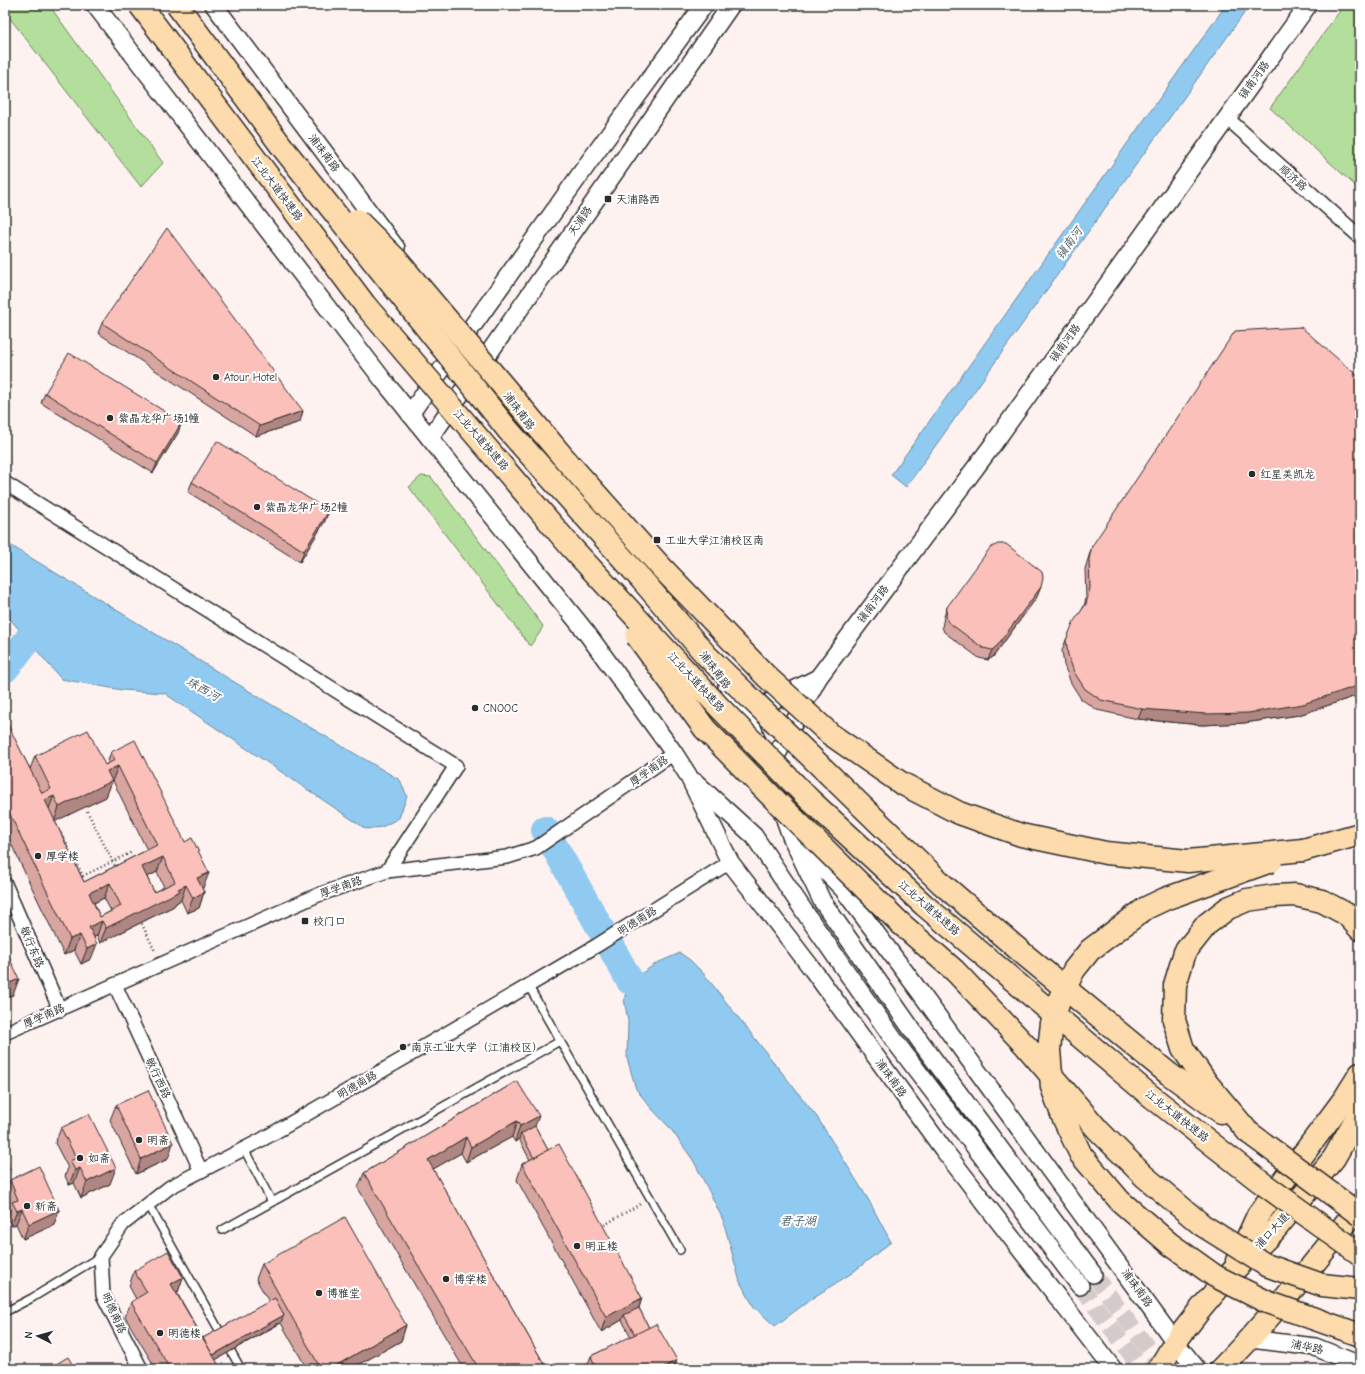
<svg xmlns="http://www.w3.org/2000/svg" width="1365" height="1374" font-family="'Comic Neue','LXGW WenKai TC',sans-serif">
	<rect width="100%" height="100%" fill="#fef2f1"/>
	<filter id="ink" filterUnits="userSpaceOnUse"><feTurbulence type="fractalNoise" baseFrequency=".025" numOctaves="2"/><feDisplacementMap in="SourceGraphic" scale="8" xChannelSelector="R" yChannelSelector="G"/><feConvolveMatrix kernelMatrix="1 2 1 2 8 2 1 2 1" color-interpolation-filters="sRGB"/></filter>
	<g filter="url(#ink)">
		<g fill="#b3de9b" stroke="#6f8463">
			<polygon points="5,5 49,5 163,163 141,187 5,12"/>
			<polygon points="1344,5 1360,5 1360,190 1270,108"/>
			<polygon points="421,476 431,477 543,626 539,634 530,646 409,487"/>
		</g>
		<g fill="#91caf0" stroke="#688aa1">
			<polygon points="1226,5 1250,5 906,487 891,475"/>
			<polygon points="5,542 272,705 400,780 407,796 399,818 382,827 366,829 164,693 122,690 61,679 5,613"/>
			<polygon points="680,953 690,960 704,974 817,1117 868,1199 891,1242 852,1273 814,1297 775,1326 754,1307 740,1282 723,1220 710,1193 693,1160 670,1128 651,1108 636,1089 627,1058 628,1021 624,999 630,981 657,963"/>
		</g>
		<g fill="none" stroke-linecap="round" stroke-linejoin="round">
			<g stroke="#91caf0" stroke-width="28">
				<polyline points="5,669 51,610"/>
				<polyline points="545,830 630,981"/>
			</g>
			<g stroke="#d4cac9" stroke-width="17" stroke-dasharray="17 8" stroke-linecap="butt">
				<polyline points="1093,1274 1163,1369"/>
				<polyline points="1080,1286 1142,1369"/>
			</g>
			<g stroke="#2b2b2b" stroke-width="10">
				<g id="service">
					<polyline points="528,985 680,1250"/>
					<polyline points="244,1149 272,1202"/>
					<polyline points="148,1204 241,1369"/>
					<polyline points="222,1230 560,1041"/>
					<polyline points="5,1312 32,1298 101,1256"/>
				</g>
			</g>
			<g stroke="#2b2b2b" stroke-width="16">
				<g id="minor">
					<polyline points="1227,118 1360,237"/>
					<polyline points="5,483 456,766 387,871"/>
					<polyline points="5,884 60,1010"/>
					<polyline points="115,985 201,1171"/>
					<polyline points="5,1033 318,895 387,871 507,857 536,848 674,753"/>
					<polyline points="141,1369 103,1295 101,1256 123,1224 170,1187 263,1139 408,1056 596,946 730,862"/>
				</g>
			</g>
			<g stroke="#2b2b2b" stroke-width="20">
				<g id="tertiary">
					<polyline points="95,5 383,380 586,632 674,753 688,775 730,862 810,966 943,1149 1113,1369"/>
					<polyline points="214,5 396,248"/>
					<polyline points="410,414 589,162 704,5"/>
					<polyline points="430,438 731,5"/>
					<polyline points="571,480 606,526"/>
					<polyline points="727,686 747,713 791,836 822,901 920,1041 1093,1274"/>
					<polyline points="750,712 818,678"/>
					<polyline points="768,771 818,678 991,447 1308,5"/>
					<polyline points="695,782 754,836 808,917 897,1044 1080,1286"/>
					<polyline points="801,846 843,889 917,988 1175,1342 1197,1369"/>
					<polyline points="1251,1339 1315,1347 1360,1365"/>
				</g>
			</g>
			<g stroke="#2b2b2b" stroke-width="25">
				<g id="trunk">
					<polyline points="1303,850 1360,834"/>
					<polyline points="1169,1074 1221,1112"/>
					<polyline points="1248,1132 1206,1082 1183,1049 1174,1020 1175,985 1185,952 1207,924 1228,908 1247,900 1275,896 1295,895 1322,901 1346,914 1360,929"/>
					<polyline points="1237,1261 1258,1215 1345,1098 1360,1074"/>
					<polyline points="1159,1369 1175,1342 1199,1311 1231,1273 1273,1232 1334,1158 1360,1112"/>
					<path d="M1221 1369C1271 1318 1316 1262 1360 1205"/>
				</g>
			</g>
			<g stroke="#2b2b2b" stroke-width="2.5" stroke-dasharray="1 3" stroke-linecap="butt">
				<polyline points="87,811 116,868"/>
				<polyline points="61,833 83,876 132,852"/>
				<polyline points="140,920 155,951"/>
				<polyline points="5,1158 11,1173"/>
				<polyline points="601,1227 642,1203"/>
			</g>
			<use href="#service" stroke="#fff" stroke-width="7"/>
			<use href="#minor" stroke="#fff" stroke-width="13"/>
			<use href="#tertiary" stroke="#fff" stroke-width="17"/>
			<use href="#trunk" stroke="#fddbac" stroke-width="22"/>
			<g stroke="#2b2b2b" stroke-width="25" stroke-linecap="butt">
				<g id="trunk-bridge">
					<polyline points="140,5 365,305 571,547 719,707 810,800 924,905 1147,1093 1258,1180 1360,1254"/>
					<polyline points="177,5 283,148 508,430 642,580 706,655 942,884 1026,956 1169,1074"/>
					<polyline points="357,220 396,259 564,458 661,567 767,677 830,734 901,783 959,813 1021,835 1106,853 1188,861 1303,850"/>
					<polyline points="637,636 705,729 780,805 899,922 955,971 1026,1046 1098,1130 1144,1176 1202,1225 1266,1265 1322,1285 1360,1289"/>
					<polyline points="1271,861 1165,899 1146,908 1090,950 1074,970 1060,998 1052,1023 1049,1050 1052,1087 1063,1117 1081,1155 1120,1201 1170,1244 1215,1276 1267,1302 1360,1335"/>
					<polyline points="1248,1132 1360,1215"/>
				</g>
			</g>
			<use href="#trunk-bridge" stroke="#fddbac" stroke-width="22"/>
		</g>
		<g fill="#d9a5a0" stroke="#2b2b2b" fill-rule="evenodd">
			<polygon points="102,323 300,422 256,436 98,333"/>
			<polygon points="45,393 178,433 153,473 41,403"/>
			<polygon points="192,482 325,521 300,562 188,492"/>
			<polygon points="1092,546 1356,696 1299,715 1244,723 1202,725 1138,719 1097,710 1081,699 1071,683 1064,665 1062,650 1066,640 1084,606 1086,598 1085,569"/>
			<polygon points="1037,597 993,657 988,660 979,658 944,632 942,627 944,617 947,607"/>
			<path d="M5 721 30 769 35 756 105 765 107 764 111 752 203 888H202L204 892 199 908 187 913 181 900 176 903 174 906 100 943 97 936 94 937 91 959 81 964 74 950 64 955 5 831ZM112 781H113L147 850 84 882 55 821 106 797ZM157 872 164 887 154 892 147 877ZM104 898 111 911 100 917 94 903Z"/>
			<polygon points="517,1081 535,1126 548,1150 642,1298 639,1308 649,1328 677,1360 673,1369 586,1369 591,1356 631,1337 622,1320 601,1332 517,1180 522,1164 530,1160 519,1139 515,1142 512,1137 466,1162 461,1153 433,1169 547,1369 464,1369 358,1188 364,1173"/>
			<polygon points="116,1105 168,1159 136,1174 110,1120"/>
			<polygon points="61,1128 110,1184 81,1198 74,1183 69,1185 65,1176 68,1168 55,1143"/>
			<polygon points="10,1180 59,1210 54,1225 23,1239 16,1224 11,1226 7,1217 10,1209 5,1198 5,1193"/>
			<polygon points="262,1264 406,1325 401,1341 351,1369 307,1369 281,1323 215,1360 221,1369 156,1369 125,1317 131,1302 136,1299 129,1286 134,1271 183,1277 178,1292 177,1293 203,1338 269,1302 256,1279"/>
		</g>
		<g fill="#b08682" stroke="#2b2b2b">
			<polygon points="303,411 300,422 256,436 260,426"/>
			<polygon points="182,422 178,433 153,473 157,463"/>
			<polygon points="329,511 325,521 300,562 304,551"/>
			<polygon points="1041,587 1037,597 993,657 988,660 992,650"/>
			<polygon points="1360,685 1360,693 1356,696 1299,715 1244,723 1202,725 1138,719 1142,709"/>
			<polygon points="118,766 106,797 54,822 59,807 107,771"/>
			<polygon points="54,796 48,811 45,800"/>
			<polygon points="163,857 157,872 137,882 142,867"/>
			<polygon points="209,873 203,888 192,893 197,878"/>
			<polygon points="110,883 104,898 83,908 89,893"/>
			<polygon points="186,885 181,900 176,903 174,906 100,943 106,928"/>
			<polygon points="204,892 199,908 187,913 193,898"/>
			<polygon points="102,921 97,936 83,942 89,927"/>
			<polygon points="80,935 74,950 64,955 70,939"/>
			<polygon points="97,944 91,959 81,964 87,949"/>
			<polygon points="19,979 13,995 5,998 5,985"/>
			<polygon points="539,1116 533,1131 521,1134 519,1139 515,1142 520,1126"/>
			<polygon points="517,1121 512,1137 466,1162 471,1147"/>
			<polygon points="466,1137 461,1153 423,1175 428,1160"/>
			<polygon points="173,1143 168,1159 136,1174 141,1159"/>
			<polygon points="80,1168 74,1183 69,1185 75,1170"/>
			<polygon points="116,1168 110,1184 81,1198 87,1182"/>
			<polygon points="22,1209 16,1224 11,1226 17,1211"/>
			<polygon points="59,1210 54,1225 23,1239 29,1224"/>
			<polygon points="183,1277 178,1292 166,1299 171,1284"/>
			<polygon points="642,1298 637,1313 624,1315 622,1320 601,1332 606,1317"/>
			<polygon points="284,1315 281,1322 205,1366 208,1358"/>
			<polygon points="406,1325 401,1341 351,1369 330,1369"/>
			<polygon points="677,1360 673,1369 660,1369"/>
		</g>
		<g fill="#fcc0ba" stroke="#2b2b2b" fill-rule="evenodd">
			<polygon points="167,228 303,411 260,426 102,323"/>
			<polygon points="1301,327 1360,378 1360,685 1303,704 1248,713 1206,714 1142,709 1101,700 1085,689 1074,672 1068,655 1066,640 1074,621 1086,604 1090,588 1089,559 1092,546 1235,331"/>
			<polygon points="69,353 182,422 157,463 45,393"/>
			<polygon points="217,441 329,511 304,551 192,482"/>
			<polygon points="998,544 1006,544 1042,572 1043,578 1041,587 997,646 992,650 983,648 948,622 946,616 947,607 990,548"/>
			<path d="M5 721H6L42 793 51 789 35 756 88 730 105 765 115 760 111 752 135 740 185 842 192 838 209 873 197 878 204 892 193 898 186 885 178 889 180 891 106 928 102 921 89 927 97 944 87 949 80 935 70 939 5 804ZM118 766 157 845 84 882 45 800 54 796 59 807 112 781 107 771ZM163 857 175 882 154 892 142 867ZM110 883 121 906 100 917 89 893Z"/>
			<polygon points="5,948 19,979 5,985"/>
			<polygon points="517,1081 539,1116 520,1126 517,1121 471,1147 466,1137 428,1160 547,1369 479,1369 364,1173"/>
			<polygon points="148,1090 173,1143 141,1159 116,1105"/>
			<polygon points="89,1114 116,1168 87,1182 80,1168 75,1170 70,1161 76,1158 61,1128"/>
			<polygon points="535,1126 548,1150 534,1158 521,1134"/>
			<polygon points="559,1144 642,1298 606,1317 522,1164"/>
			<polygon points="39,1166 59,1210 29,1224 22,1209 17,1211 12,1202 18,1200 10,1180"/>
			<polygon points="345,1217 406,1325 330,1369 321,1369 262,1264"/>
			<polygon points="168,1251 183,1277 171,1284 221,1369 170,1369 131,1302 147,1292 134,1271"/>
			<polygon points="275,1298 284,1315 213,1355 203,1338"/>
			<polygon points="639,1308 649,1328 635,1335 624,1315"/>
			<polygon points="656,1324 677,1360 660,1369 589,1369 595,1366 591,1356"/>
			<polygon points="68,1357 75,1369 48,1369"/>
		</g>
	</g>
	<g fill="#2b2b2b" stroke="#fff" stroke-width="1.5">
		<rect x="604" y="195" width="8" height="8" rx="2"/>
		<circle cx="216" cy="377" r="4"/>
		<circle cx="110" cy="418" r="4"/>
		<circle cx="1252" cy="474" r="4"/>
		<circle cx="257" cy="507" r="4"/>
		<rect x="653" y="536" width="8" height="8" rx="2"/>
		<circle cx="475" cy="708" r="4"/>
		<circle cx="38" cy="856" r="4"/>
		<rect x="301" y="917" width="8" height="8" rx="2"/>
		<circle cx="403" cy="1047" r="4"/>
		<circle cx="139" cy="1140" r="4"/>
		<circle cx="80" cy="1158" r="4"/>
		<circle cx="27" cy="1206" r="4"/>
		<circle cx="577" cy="1246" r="4"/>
		<circle cx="446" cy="1279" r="4"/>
		<circle cx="319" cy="1293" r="4"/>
		<circle cx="160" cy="1333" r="4"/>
	</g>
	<g text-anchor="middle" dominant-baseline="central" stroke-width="4" stroke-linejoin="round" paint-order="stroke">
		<g font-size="11" fill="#2b2b2b" stroke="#fff">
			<text transform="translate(1254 80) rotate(-54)">镇南河路</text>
			<text transform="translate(324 153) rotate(53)">浦珠南路</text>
			<text transform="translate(1293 178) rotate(42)">顺济路</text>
			<text transform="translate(277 189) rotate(53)">江北大道快速路</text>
			<text transform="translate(580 221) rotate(-55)">天浦路</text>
			<text transform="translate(1065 343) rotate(-54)">镇南河路</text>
			<text transform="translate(519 411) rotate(53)">浦珠南路</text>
			<text transform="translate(481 440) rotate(49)">江北大道快速路</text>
			<text transform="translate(873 604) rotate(-53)">镇南河路</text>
			<text transform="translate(715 670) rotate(53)">浦珠南路</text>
			<text transform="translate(696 682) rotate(47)">江北大道快速路</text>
			<text transform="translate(649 771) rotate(-35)">厚学南路</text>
			<text transform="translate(341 887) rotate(-19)">厚学南路</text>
			<text transform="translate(929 908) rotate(41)">江北大道快速路</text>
			<text transform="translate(637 921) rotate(-32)">明德南路</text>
			<text transform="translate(32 947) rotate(67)">敏行东路</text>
			<text transform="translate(44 1016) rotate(-24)">厚学南路</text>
			<text transform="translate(158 1078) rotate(65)">敏行西路</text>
			<text transform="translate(891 1078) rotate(54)">浦珠南路</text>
			<text transform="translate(357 1085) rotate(-30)">明德南路</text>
			<text transform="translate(1177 1116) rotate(38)">江北大道快速路</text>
			<text transform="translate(1272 1231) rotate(-47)">浦口大道</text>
			<text transform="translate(1137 1288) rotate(54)">浦珠南路</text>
			<text transform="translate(114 1313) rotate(66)">明德南路</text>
			<text transform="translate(1307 1347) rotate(12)">浦华路</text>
		</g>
		<g font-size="11" fill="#2b2b2b" stroke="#fff" text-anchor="start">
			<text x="616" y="199">天浦路西</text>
			<text x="224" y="377">Atour Hotel</text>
			<text x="118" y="418">紫晶龙华广场1幢</text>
			<text x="1260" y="474">红星美凯龙</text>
			<text x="265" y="507">紫晶龙华广场2幢</text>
			<text x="665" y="540">工业大学江浦校区南</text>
			<text x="483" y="708">CNOOC</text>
			<text x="46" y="856">厚学楼</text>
			<text x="313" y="921">校门口</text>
			<text x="411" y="1047">南京工业大学（江浦校区）</text>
			<text x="147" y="1140">明斋</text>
			<text x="88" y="1158">如斋</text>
			<text x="35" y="1206">新斋</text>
			<text x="585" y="1246">明正楼</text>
			<text x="454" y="1279">博学楼</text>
			<text x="327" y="1293">博雅堂</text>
			<text x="168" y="1333">明德楼</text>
		</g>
		<g font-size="12" font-style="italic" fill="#4a5b66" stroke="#fff">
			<text transform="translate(1069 243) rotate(-54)">镇南河</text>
			<text transform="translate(203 689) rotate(30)">珠西河</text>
			<text x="798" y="1221">君子湖</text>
		</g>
	</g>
	<rect width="1365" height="1374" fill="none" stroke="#fff" stroke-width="20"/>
	<rect x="10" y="10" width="1345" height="1354" fill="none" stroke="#2b2b2b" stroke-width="1.5" filter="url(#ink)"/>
	<g transform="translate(38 1336) rotate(276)" stroke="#ffffff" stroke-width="3" paint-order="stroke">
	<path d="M0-3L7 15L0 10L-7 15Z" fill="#2b2b2b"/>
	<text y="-6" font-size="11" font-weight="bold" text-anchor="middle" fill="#2b2b2b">N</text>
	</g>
</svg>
